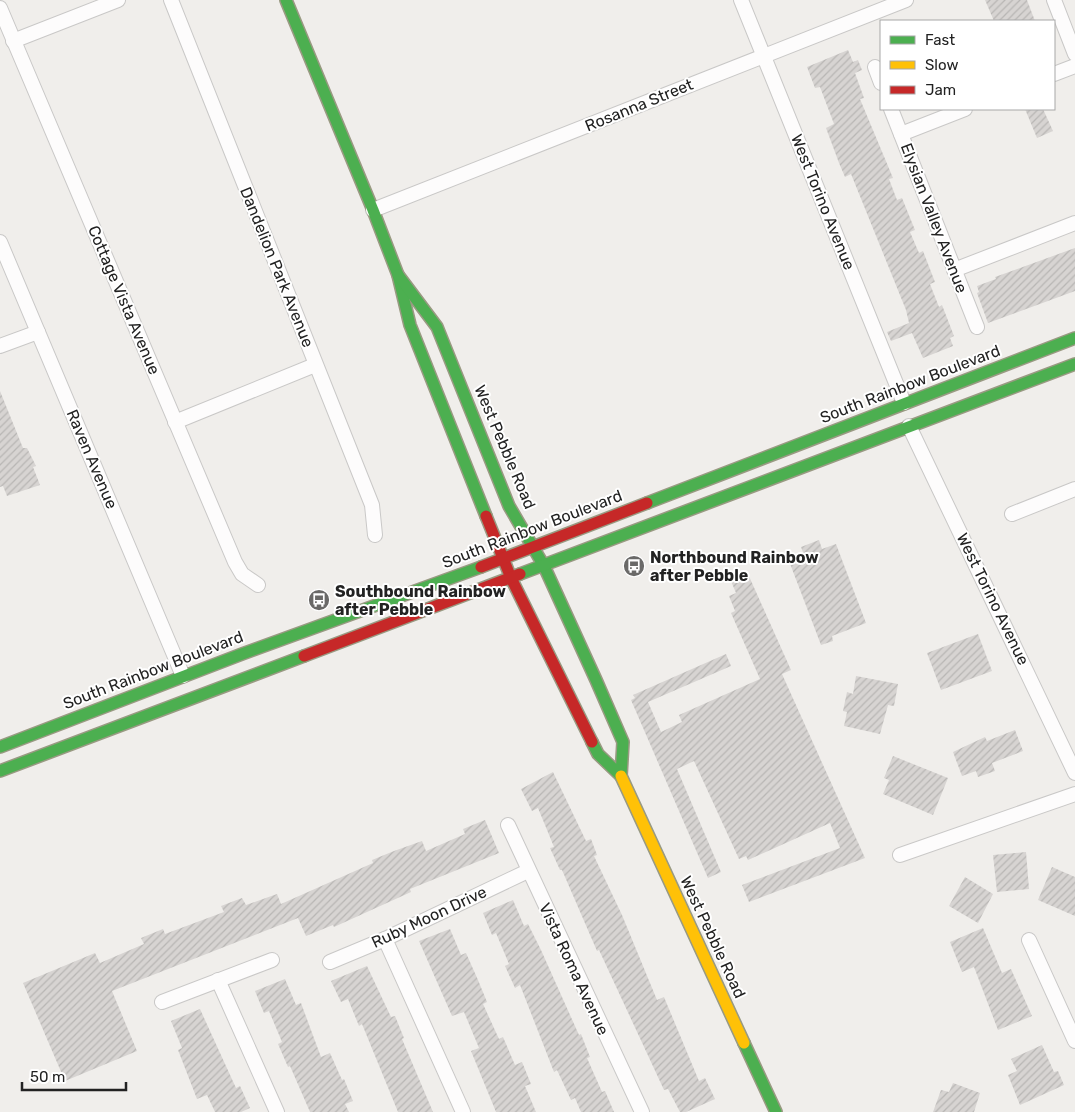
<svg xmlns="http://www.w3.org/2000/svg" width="1075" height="1112" font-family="Rubik,sans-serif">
	<defs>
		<pattern id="building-hatch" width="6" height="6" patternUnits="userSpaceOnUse" patternTransform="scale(1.25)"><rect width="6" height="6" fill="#d7d4d2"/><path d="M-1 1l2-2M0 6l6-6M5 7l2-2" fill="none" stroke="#b8b6b4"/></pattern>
	</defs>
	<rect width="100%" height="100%" fill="#f0eeeb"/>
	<g fill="url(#building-hatch)">
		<polygon points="985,0 1027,0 1035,21 994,21"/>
		<polygon points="848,50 853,62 858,60 862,70 855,73 864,98 860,99 893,178 889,179 897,200 902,198 915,230 910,232 919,253 923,251 935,282 930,284 939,307 942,305 954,336 950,338 953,346 923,358 912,333 891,341 887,332 909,323 906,310 851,174 845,177 839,163 826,128 834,124 820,87 815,88 807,67"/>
		<polygon points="1025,109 1043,109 1053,131 1037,138"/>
		<polygon points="1075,248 1075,291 988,323 977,293 979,292 977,286 996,279 995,277"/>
		<polygon points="0,391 23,448 27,448 36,466 33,467 40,485 7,496 3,486 0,487"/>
		<polygon points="819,540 822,549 836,544 866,623 832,636 833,641 821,645 789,561 804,555 801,547"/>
		<polygon points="748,574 791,670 782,674 865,858 749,902 742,885 840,848 830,823 748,860 746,856 739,859 694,761 677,769 721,872 708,878 631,700 635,698 633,695 726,654 731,666 648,702 661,732 682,722 679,715 760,679 731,613 735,611 729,596 736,593 731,581"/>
		<polygon points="978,634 992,671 941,690 927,653"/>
		<polygon points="856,676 898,684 894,706 888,705 880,734 844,726 847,712 843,711 847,692 853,694"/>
		<polygon points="1015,730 1023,751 992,763 995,771 978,777 976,771 962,776 953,752 985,737 987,741"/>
		<polygon points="893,756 948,778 933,815 883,794 889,780 884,778"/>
		<polygon points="553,772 586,841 591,839 597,855 594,856 622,915 657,1000 664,997 699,1081 705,1078 715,1099 686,1112 680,1112 668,1089 664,1090 599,950 597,951 562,870 560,870 550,848 554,847 538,808 532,811 521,789"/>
		<polygon points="485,820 499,853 410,889 411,892 334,927 333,925 306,936 298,918 112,991 137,1051 65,1081 23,983 95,953 100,963 144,944 141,938 163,929 165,934 224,912 221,906 242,898 246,905 277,894 281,904 373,863 372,860 394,851 422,841 426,851 465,834 463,829"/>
		<polygon points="1026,852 1029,889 997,892 993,855"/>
		<polygon points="1052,867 1075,877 1075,916 1038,900"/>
		<polygon points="965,877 993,894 978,923 949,906"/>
		<polygon points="513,900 524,926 528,924 541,950 579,1035 581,1034 590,1057 587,1058 602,1092 605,1091 614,1112 581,1112 575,1098 571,1100 557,1070 554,1072 520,985 515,988 505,966 509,964 496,933 492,935 483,913"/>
		<polygon points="983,928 1002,973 1011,969 1032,1016 998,1030 974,967 962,972 950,942"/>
		<polygon points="450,929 461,955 466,953 478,980 487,1002 483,1004 499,1039 503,1037 515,1065 522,1062 531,1084 525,1086 536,1112 496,1112 471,1051 479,1048 464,1012 452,1016 419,941"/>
		<polygon points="367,966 391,1017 395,1016 404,1038 402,1039 433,1112 398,1112 362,1024 359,1026 348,999 341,1002 331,981"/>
		<polygon points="285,979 296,1005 301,1003 321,1057 330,1053 342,1080 344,1079 353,1101 345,1104 349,1112 310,1112 290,1066 288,1067 278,1044 282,1042 269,1011 264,1013 255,991"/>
		<polygon points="200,1009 236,1088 240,1086 250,1108 241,1112 215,1112 207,1095 197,1099 178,1050 182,1048 171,1021"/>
		<polygon points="1042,1045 1054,1072 1058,1071 1064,1085 1020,1105 1008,1075 1017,1071 1011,1059"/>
		<polygon points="953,1083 980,1093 974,1112 933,1112 941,1090 949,1092"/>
	</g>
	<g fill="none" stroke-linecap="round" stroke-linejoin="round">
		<g stroke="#c9c8c7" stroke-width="16">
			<g id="street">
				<polyline points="171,0 372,505 375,535"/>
				<polyline points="741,0 904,403"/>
				<polyline points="1054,0 1075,54"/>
				<polyline points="0,8 235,562 242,574 258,585"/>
				<polyline points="13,41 118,0"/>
				<polyline points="875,67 881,83"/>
				<polyline points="1054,74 1075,66"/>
				<polyline points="891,109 977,327"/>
				<polyline points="901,134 965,109"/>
				<polyline points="373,210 906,0"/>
				<polyline points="0,242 183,676"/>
				<polyline points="954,270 1075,223"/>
				<polyline points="0,346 38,332"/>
				<polyline points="175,422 315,365"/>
				<polyline points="909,426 1075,773"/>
				<polyline points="1012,514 1075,489"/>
				<polyline points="508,825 642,1112"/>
				<polyline points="900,855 1075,794"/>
				<polyline points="385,939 463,1112"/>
				<polyline points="1029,940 1075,1041"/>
				<polyline points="330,962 385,939 528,871"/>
				<polyline points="218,980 277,1112"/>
				<polyline points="162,1002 272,960"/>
			</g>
		</g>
		<g stroke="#999a82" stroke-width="14">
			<g id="fast">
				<polyline points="286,0 373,210 398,275 410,325 486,516"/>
				<polyline points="398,275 437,327 509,506 544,566 596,680 623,742 621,776 598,754 592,742"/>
				<polyline points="647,503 1075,338"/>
				<polyline points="520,574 1075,364"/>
				<polyline points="0,747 242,654 481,567"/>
				<polyline points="0,771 304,656"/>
				<polyline points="744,1043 776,1112"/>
			</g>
		</g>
		<g stroke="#999a82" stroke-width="14">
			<polyline id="slow" points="621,776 744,1043"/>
		</g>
		<g stroke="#999a82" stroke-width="14">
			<g id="jam">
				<polyline points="486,516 511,578 592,742"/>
				<polyline points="481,567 647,503"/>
				<polyline points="304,656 520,574"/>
			</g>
		</g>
		<use href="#street" stroke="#fdfcfc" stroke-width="14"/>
		<use href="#fast" stroke="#4caf50" stroke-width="11"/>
		<use href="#slow" stroke="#ffc107" stroke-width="11"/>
		<use href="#jam" stroke="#c62828" stroke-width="11"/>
	</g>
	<defs>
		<g id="bus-disc" transform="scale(1.125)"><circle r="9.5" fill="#6a6968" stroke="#fff"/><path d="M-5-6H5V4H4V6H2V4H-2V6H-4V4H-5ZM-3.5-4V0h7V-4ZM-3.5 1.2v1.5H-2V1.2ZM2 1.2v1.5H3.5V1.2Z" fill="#fff"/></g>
	</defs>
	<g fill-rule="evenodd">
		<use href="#bus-disc" x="634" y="566"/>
		<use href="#bus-disc" x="319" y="600"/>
	</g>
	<g text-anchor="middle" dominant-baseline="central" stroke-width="4" stroke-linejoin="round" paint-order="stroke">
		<g font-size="16" fill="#222" stroke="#fff">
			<text transform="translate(639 105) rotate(-22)">Rosanna Street</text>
			<text transform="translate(823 202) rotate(68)">West Torino Avenue</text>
			<text transform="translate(934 218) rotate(69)">Elysian Valley Avenue</text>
			<text transform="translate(277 267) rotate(68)">Dandelion Park Avenue</text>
			<text transform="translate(124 300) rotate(67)">Cottage Vista Avenue</text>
			<text transform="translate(910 384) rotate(-21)">South Rainbow Boulevard</text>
			<text transform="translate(505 447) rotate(67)">West Pebble Road</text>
			<text transform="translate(92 459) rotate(67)">Raven Avenue</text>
			<text transform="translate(532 529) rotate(-21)">South Rainbow Boulevard</text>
			<text transform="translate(993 599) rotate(64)">West Torino Avenue</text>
			<text transform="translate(153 670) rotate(-21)">South Rainbow Boulevard</text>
			<text transform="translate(429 917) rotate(-25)">Ruby Moon Drive</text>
			<text transform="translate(713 937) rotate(65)">West Pebble Road</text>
			<text transform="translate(574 969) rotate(65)">Vista Roma Avenue</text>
		</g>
		<g font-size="16" font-weight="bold" fill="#222" stroke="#fff" text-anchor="start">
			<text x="650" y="557">Northbound Rainbow<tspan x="650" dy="18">after Pebble</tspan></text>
			<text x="335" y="591">Southbound Rainbow<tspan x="335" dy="18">after Pebble</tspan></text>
		</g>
	</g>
	<rect x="880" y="20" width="175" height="90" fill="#ffffff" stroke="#a7a7a7"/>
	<rect x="890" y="36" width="25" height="8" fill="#4caf50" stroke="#a7a7a7"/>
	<text x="925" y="45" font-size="15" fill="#222222">Fast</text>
	<rect x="890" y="61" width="25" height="8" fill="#ffc107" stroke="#a7a7a7"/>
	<text x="925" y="70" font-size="15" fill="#222222">Slow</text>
	<rect x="890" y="86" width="25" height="8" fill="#c62828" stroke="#a7a7a7"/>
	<text x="925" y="95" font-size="15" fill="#222222">Jam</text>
	<path d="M22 1082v8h104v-8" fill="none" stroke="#222222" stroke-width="2.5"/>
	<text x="30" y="1082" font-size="15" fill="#222222" stroke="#ffffff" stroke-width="4" paint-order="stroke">50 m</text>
</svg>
